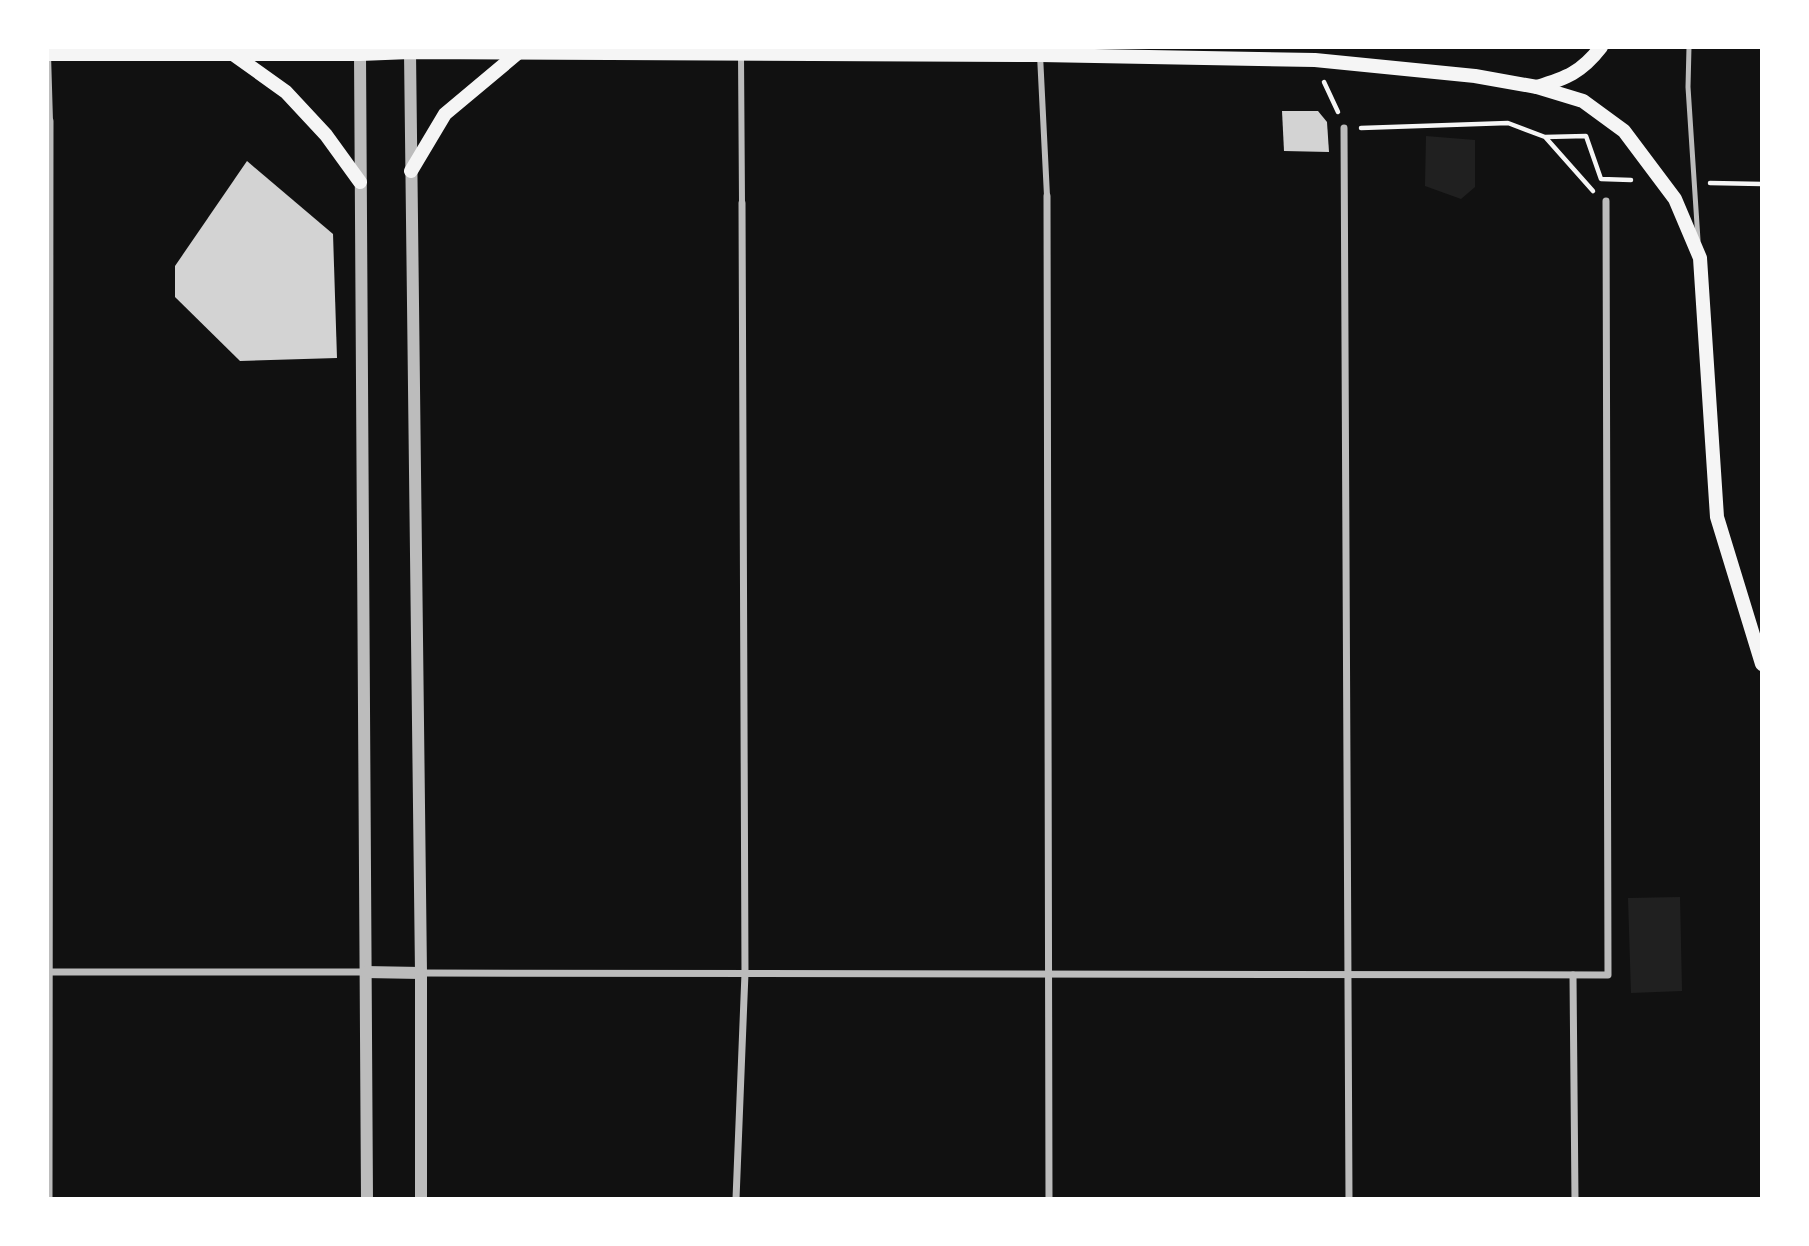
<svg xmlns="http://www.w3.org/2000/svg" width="1809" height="1246" font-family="'Titillium Web',sans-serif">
	<rect width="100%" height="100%" fill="#111"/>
	<g fill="#202020">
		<polygon points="1426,136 1475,140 1475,187 1461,199 1425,186"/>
		<polygon points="1680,897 1682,991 1631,993 1628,898"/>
	</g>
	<g fill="#d3d3d3">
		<polygon points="1282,111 1318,111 1327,122 1329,152 1284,151"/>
		<polygon points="247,161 333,234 337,358 240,361 175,297 175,266"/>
	</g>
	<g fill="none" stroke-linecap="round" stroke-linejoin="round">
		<g stroke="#f5f5f5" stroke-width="4.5">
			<polyline points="1324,82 1338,112"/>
			<polyline points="1361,128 1508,123 1545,137 1586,136 1601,179 1631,180"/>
			<polyline points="1546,138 1593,191"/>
			<polyline points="1710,183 1762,184"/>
		</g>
		<polyline stroke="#bcbcbc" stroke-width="5" points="1689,47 1688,87 1698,240"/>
		<g stroke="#bcbcbc" stroke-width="6">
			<polyline points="48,54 50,121"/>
			<polyline points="741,55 742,203"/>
			<polyline points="1040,55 1047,196"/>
		</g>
		<g stroke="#bcbcbc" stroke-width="7">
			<polyline points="1344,128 1349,1199"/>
			<polyline points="1047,196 1049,1199"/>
			<polyline points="47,972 365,972"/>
			<polyline points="421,973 1608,975 1606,201"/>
			<polyline points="1573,975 1575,1199"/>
			<polyline points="49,1199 50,121"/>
			<polyline points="736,1199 745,973 742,203"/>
		</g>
		<g stroke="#bcbcbc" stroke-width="12">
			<polyline points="408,47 410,52 421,973 421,1199"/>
			<polyline points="364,48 360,54 367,1199"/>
			<polyline points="365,972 421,973"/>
		</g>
		<g stroke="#f5f5f5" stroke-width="14">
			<polyline points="47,54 360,54 410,52 1040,55 1315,60 1475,76 1537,87 1583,101 1624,131 1675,199 1700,258 1717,517 1762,664"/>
			<polyline points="233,54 286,92 326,135 360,182"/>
			<path d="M1537 87C1566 78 1581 73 1601 47"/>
			<polyline points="411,171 445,114 519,52"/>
		</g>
	</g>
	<rect width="1809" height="1246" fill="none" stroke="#ffffff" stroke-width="98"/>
</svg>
